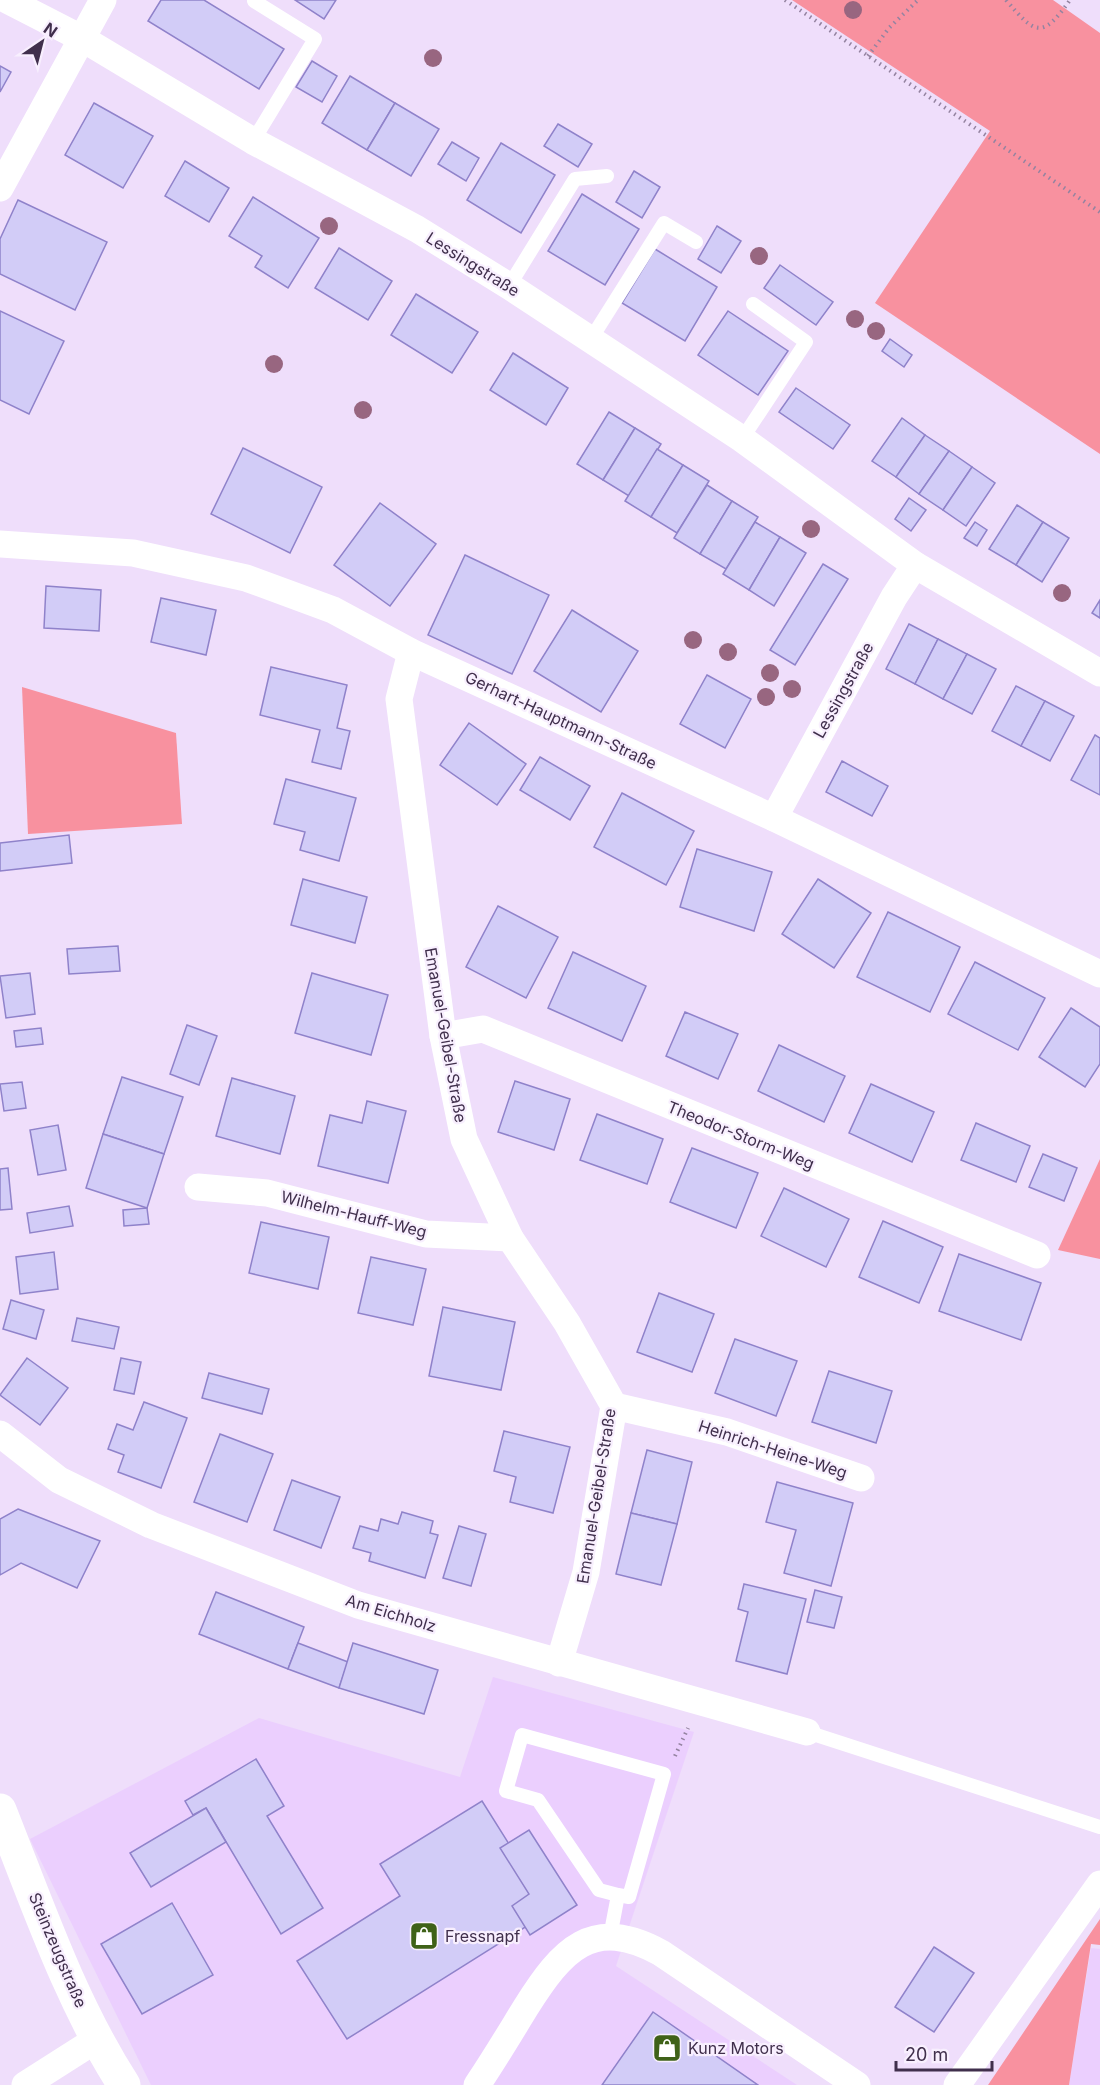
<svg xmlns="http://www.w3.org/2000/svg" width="1100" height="2085" font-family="Inter,sans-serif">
	<rect width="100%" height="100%" fill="#efdefb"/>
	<g fill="#ebcffe">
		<polygon points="493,1677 694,1732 616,1966 797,2085 151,2085 30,1839 259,1718 460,1777"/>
		<polygon points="1091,1948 1100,1949 1100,2085 1069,2085"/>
	</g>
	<g fill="#f8919f">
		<polygon points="792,0 1053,0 1100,33 1100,454 875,303 990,131"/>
		<polygon points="22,687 176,733 182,824 28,834"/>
		<polygon points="1100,1159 1100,1259 1058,1250"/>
		<polygon points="1100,1919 1100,1945 1091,1944 1069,2085 988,2085"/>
	</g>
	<g fill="#d2ccf7" stroke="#8f82ca" stroke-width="1.5">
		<polygon points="161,0 204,0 284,49 259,89 148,21"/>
		<polygon points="295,0 336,0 324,19"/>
		<polygon points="312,61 337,76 322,102 296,87"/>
		<polygon points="0,66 11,72 0,92"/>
		<polygon points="350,76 395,103 367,150 322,123"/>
		<polygon points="94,103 153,136 123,188 65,155"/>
		<polygon points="395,103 439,129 411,176 367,150"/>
		<polygon points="558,124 592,144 578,167 544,146"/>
		<polygon points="452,142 479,158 466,181 438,164"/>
		<polygon points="501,143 555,175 521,233 467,200"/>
		<polygon points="185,161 229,188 209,222 165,196"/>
		<polygon points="634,171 660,187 642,218 616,202"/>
		<polygon points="582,194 639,229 605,285 548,251"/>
		<polygon points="253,197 319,238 288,288 255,267 262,256 229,236"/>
		<polygon points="18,200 107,242 75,310 0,274 0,239"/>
		<polygon points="717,226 741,241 721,273 698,259"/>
		<polygon points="339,248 392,281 368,320 315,288"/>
		<polygon points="655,249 717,287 685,341 622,303"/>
		<polygon points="780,265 833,302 816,325 764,288"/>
		<polygon points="416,294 478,332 452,373 391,335"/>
		<polygon points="0,311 64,341 29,414 0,400"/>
		<polygon points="728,311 788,351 758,395 698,355"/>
		<polygon points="890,339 912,355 904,367 882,351"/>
		<polygon points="513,353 568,388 546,425 490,390"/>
		<polygon points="796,388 850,425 833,449 779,412"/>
		<polygon points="609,412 635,428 603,480 577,464"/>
		<polygon points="902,418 925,435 896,477 872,461"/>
		<polygon points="635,428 661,444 629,496 603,480"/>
		<polygon points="925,435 949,451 919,494 896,477"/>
		<polygon points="243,448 322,487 290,553 211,514"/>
		<polygon points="657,449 683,465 651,517 625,501"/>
		<polygon points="949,451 972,467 943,510 919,494"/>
		<polygon points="683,465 709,481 677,533 651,517"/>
		<polygon points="972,467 995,483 966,526 943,510"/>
		<polygon points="707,485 732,501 700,554 674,538"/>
		<polygon points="909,498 926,510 911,531 895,519"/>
		<polygon points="732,501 758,517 726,569 700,554"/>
		<polygon points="380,503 436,544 390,606 334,565"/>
		<polygon points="1017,505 1043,522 1016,565 989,549"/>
		<polygon points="755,522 780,537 749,590 723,574"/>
		<polygon points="975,522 987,530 977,546 964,538"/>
		<polygon points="1043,522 1069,538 1042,582 1016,565"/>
		<polygon points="780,537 806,553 774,606 749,590"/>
		<polygon points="465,555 549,595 512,674 428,635"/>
		<polygon points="823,564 848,579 795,665 770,650"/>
		<polygon points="46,586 101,590 99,631 44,628"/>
		<polygon points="161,598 216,610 206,655 151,642"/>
		<polygon points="1100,600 1100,618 1092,613"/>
		<polygon points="572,610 638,651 601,712 534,671"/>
		<polygon points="909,624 938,639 915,684 886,669"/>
		<polygon points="938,639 967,654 943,699 915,684"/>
		<polygon points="967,654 996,669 972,714 943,699"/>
		<polygon points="271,667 347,685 337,728 350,731 341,769 312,762 320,730 260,715"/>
		<polygon points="707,675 751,699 725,748 680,724"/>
		<polygon points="1016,686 1045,701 1021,746 992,731"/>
		<polygon points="1045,701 1074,716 1050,761 1021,746"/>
		<polygon points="469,723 526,764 497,805 440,765"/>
		<polygon points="1095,735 1100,738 1100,795 1071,780"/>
		<polygon points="540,757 590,786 570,820 520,790"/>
		<polygon points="842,761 888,786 872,816 826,792"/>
		<polygon points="286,779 356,798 339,861 300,850 305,832 274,824"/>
		<polygon points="622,793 694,831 666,885 594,847"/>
		<polygon points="69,835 72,863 0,871 0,843"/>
		<polygon points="697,849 772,872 754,931 680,907"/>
		<polygon points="303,879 367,897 355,943 291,925"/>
		<polygon points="818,879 871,913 834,968 782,934"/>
		<polygon points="498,906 558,937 526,998 466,967"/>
		<polygon points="888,912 960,947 930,1012 857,977"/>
		<polygon points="118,946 120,971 69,974 67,949"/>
		<polygon points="573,952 646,986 622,1041 548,1008"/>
		<polygon points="975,962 1045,998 1018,1050 948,1014"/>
		<polygon points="30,973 35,1014 6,1018 0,976"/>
		<polygon points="312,973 388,995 371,1055 295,1033"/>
		<polygon points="1071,1008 1100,1027 1100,1064 1085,1087 1039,1057"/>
		<polygon points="685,1012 738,1034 718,1079 666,1056"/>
		<polygon points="187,1025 217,1036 199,1085 170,1074"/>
		<polygon points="41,1028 43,1044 16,1047 14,1031"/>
		<polygon points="779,1045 845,1076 824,1122 758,1091"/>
		<polygon points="122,1077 183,1097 164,1154 103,1134"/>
		<polygon points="232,1078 295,1096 280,1154 216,1136"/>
		<polygon points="515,1081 570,1099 554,1150 498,1132"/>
		<polygon points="22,1082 26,1108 4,1111 0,1084"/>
		<polygon points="871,1084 934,1112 912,1162 849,1133"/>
		<polygon points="367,1101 406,1111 388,1183 318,1166 330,1115 362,1123"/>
		<polygon points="597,1114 663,1139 647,1184 580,1160"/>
		<polygon points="976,1123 1030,1146 1016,1182 961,1160"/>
		<polygon points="58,1125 66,1170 38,1175 30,1130"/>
		<polygon points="103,1134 164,1154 147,1208 86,1188"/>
		<polygon points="692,1148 758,1173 736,1228 670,1202"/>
		<polygon points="1043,1154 1077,1168 1064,1201 1029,1187"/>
		<polygon points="8,1168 12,1209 0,1210 0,1169"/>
		<polygon points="784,1188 849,1219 826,1267 761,1236"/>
		<polygon points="69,1206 73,1226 30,1233 27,1213"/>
		<polygon points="147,1208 149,1224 124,1226 123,1210"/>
		<polygon points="883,1221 943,1247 919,1303 859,1277"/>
		<polygon points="261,1222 329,1237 318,1289 249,1273"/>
		<polygon points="54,1252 58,1289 20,1294 16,1257"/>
		<polygon points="959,1254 1041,1283 1021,1340 939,1311"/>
		<polygon points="371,1257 426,1269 413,1325 358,1313"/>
		<polygon points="659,1293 714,1314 692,1372 637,1352"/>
		<polygon points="11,1300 44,1310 36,1339 3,1329"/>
		<polygon points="443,1307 515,1322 501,1390 429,1376"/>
		<polygon points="77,1318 119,1327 114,1349 72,1341"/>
		<polygon points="735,1339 797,1361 776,1416 715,1393"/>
		<polygon points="27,1358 68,1388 40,1425 0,1395"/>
		<polygon points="121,1358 141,1362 134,1394 114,1390"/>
		<polygon points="829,1371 892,1391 876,1443 812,1422"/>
		<polygon points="209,1373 269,1389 262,1414 202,1398"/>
		<polygon points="144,1402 187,1418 161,1488 118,1472 124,1455 108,1449 117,1424 133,1430"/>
		<polygon points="504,1431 570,1447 553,1513 510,1502 516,1477 494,1471"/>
		<polygon points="220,1434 273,1454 247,1522 194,1502"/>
		<polygon points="647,1450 692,1462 677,1524 631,1513"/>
		<polygon points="292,1480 340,1497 321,1548 274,1530"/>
		<polygon points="777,1482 853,1503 831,1586 784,1573 796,1530 766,1522"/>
		<polygon points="18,1509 100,1541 77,1588 21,1563 0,1575 0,1519"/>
		<polygon points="402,1512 433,1521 430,1533 438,1535 425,1578 369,1561 371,1553 353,1548 360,1526 378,1531 381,1519 398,1524"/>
		<polygon points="631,1513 677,1524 661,1585 616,1574"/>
		<polygon points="459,1526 486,1534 471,1586 443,1578"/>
		<polygon points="744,1584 806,1599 787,1674 736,1661 748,1612 738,1609"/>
		<polygon points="815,1590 842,1597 834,1628 807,1622"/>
		<polygon points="216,1592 304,1627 288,1669 199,1634"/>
		<polygon points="298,1643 348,1662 339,1688 288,1669"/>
		<polygon points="353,1643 438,1670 424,1714 339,1688"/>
		<polygon points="256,1759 284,1806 267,1816 323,1908 281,1934 206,1808 193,1815 185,1801"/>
		<polygon points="482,1801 551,1911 347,2039 297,1961 400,1896 380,1864"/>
		<polygon points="206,1808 226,1842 151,1887 130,1853"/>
		<polygon points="529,1830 577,1905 530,1935 512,1906 529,1894 500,1848"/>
		<polygon points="172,1903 213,1975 142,2014 101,1944"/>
		<polygon points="934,1947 974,1973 934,2032 895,2007"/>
		<polygon points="653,2012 758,2085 602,2085"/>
	</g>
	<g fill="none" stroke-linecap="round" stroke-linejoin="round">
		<g stroke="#9483a0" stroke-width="4" stroke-dasharray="1.5 4.5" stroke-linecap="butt">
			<polyline points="785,0 1100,212"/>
			<path d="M1006 0C1035 34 1042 40 1070 0"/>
			<polyline points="868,56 889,28 918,0"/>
			<polyline points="675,1756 688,1728"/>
		</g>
		<g stroke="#fff" stroke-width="14">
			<polyline points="253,141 315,39 254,1"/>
			<polyline points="509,286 575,179 607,176"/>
			<polyline points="591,339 664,223 696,242"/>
			<polyline points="742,439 806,342 753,304"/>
			<polyline points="807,1732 1100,1827"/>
			<polyline points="610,1937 618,1895 599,1890 538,1800 506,1791 522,1735 664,1774 629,1897 618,1895"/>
		</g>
		<g stroke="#fff" stroke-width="27">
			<polyline points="7,0 83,39 253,141 417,229 509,286 742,439 915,565 1100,673"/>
			<polyline points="0,188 103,0"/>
			<polyline points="0,544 133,553 246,578 333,610 411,652 774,818 1100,974"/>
			<polyline points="411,652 399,699 443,1036 464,1139 510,1238 567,1323 614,1406 586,1572 559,1663"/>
			<polyline points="774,818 894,597 915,565"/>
			<polyline points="443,1036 483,1029 1037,1255"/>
			<polyline points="198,1187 267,1193 426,1234 510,1238"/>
			<polyline points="614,1406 727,1432 861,1478"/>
			<polyline points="0,1434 59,1480 151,1525 358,1605 807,1732"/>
			<polyline points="25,2085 97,2039"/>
			<path d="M477 2085C494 2060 510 2033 526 2007 562 1950 592 1915 661 1953L857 2085"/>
			<polyline points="957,2085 1100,1884"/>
		</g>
		<path stroke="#fff" stroke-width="33" d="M0 1810C37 1903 70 2001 124 2085"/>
	</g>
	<g fill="#986680">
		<circle cx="853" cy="10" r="9"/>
		<circle cx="433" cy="58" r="9"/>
		<circle cx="329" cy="226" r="9"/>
		<circle cx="759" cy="256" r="9"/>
		<circle cx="855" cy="319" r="9"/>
		<circle cx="876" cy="331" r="9"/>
		<circle cx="274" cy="364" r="9"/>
		<circle cx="363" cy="410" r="9"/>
		<circle cx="811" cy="529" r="9"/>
		<circle cx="1062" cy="593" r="9"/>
		<circle cx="693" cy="640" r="9"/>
		<circle cx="728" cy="652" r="9"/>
		<circle cx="770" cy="673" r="9"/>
		<circle cx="792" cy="689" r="9"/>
		<circle cx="766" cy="697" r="9"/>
	</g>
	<defs>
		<g id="shop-square" transform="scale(1.5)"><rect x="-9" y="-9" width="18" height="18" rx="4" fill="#3f6218" stroke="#f8effe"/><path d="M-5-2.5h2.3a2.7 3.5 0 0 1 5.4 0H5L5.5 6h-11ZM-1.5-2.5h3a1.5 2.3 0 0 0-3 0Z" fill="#fff"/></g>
	</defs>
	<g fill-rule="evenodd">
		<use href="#shop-square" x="424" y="1936"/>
		<use href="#shop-square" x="667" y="2048"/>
	</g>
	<g text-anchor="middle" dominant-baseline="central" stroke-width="4.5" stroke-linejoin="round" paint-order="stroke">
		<g font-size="16" fill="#402f4c" stroke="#f8effe">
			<text transform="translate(473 264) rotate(32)">Lessingstraße</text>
			<text transform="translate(843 690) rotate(-61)">Lessingstraße</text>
			<text transform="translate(561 720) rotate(25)">Gerhart-Hauptmann-Straße</text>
			<text transform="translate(446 1035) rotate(80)">Emanuel-Geibel-Straße</text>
			<text transform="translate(741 1135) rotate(22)">Theodor-Storm-Weg</text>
			<text transform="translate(354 1214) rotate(14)">Wilhelm-Hauff-Weg</text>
			<text transform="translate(773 1449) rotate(18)">Heinrich-Heine-Weg</text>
			<text transform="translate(596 1496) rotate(-81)">Emanuel-Geibel-Straße</text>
			<text transform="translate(391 1613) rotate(17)">Am Eichholz</text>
			<text transform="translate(58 1950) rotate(67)">Steinzeugstraße</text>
		</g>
		<g font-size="16" fill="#402f4c" stroke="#f8effe" text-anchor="start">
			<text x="445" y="1936">Fressnapf</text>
			<text x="688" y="2048">Kunz Motors</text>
		</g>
	</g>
	<g transform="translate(42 42) rotate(35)" stroke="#f8effe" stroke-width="4.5" paint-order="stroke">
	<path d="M0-4.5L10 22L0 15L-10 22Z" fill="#402f4c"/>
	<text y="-9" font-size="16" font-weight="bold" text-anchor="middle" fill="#402f4c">N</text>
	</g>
	<path d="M896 2061v9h96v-9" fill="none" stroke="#402f4c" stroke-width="3"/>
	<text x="905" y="2061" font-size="18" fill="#402f4c" stroke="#f8effe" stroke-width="4.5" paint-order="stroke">20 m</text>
</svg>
